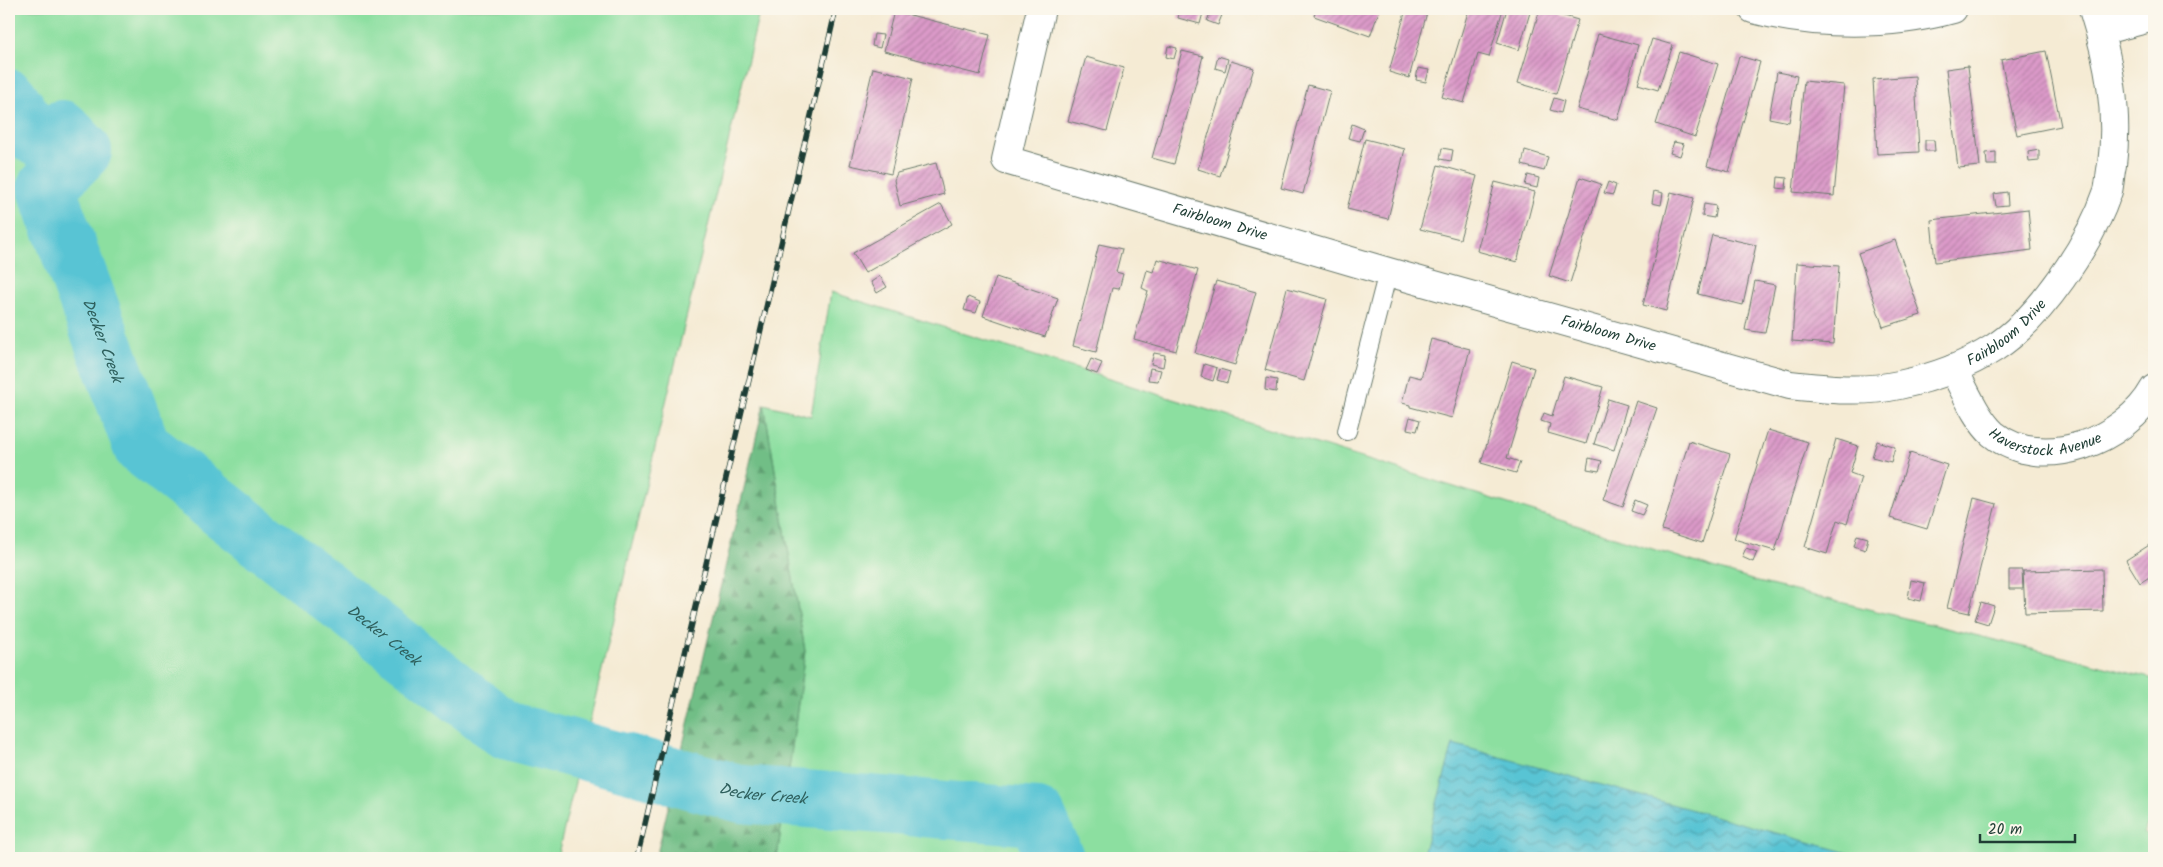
<svg xmlns="http://www.w3.org/2000/svg" width="2163" height="867" font-family="Kalam,sans-serif">
	<defs>
		<pattern id="forest-firs" width="22" height="20" patternUnits="userSpaceOnUse" patternTransform="scale(1.25)"><rect width="22" height="20" fill="#71be86"/><path d="M5 1l3.5 6h-7zM16 11l3.5 6h-7z" fill="#5c9c6e"/></pattern>
		<pattern id="water-waves" width="16" height="10" patternUnits="userSpaceOnUse" patternTransform="scale(1.25)"><rect width="16" height="10" fill="#59c4d4"/><path d="M0 5q4-4 8 0t8 0" fill="none" stroke="#49a0ad"/></pattern>
		<pattern id="building-hatch" width="6" height="6" patternUnits="userSpaceOnUse" patternTransform="scale(1.25)"><rect width="6" height="6" fill="#dc9ac9"/><path d="M-1 1l2-2M0 6l6-6M5 7l2-2" fill="none" stroke="#b27fa4"/></pattern>
	</defs>
	<rect width="100%" height="100%" fill="#fbf7ec"/>
	<filter id="ink" filterUnits="userSpaceOnUse"><feTurbulence type="fractalNoise" baseFrequency=".02" numOctaves="2"/><feDisplacementMap in="SourceGraphic" scale="10" xChannelSelector="R" yChannelSelector="G"/><feConvolveMatrix kernelMatrix="1 2 1 2 8 2 1 2 1" color-interpolation-filters="sRGB"/></filter>
	<filter id="wash" filterUnits="userSpaceOnUse"><feTurbulence type="fractalNoise" baseFrequency=".0096" numOctaves="4" result="noise"/><feDisplacementMap in="SourceGraphic" scale="20" xChannelSelector="R" yChannelSelector="G"/><feGaussianBlur stdDeviation="1.12" result="paint"/><feColorMatrix in="noise" values="0 0 0 0 0 0 0 0 0 0 0 0 0 0 0 0 0 1.4 0 .05"/><feComposite in="paint" operator="in"/></filter>
	<g filter="url(#wash)">
		<rect width="100%" height="100%" fill="#f5ebd4"/>
		<g fill="#8cdfa0" stroke="#568e6a">
			<polygon points="9,9 760,9 557,858 9,858"/>
			<polygon points="831,292 1758,582 2154,679 2154,812 2143,833 2154,837 2154,858 777,858 805,651 764,404 811,416"/>
		</g>
		<polygon fill="url(#forest-firs)" stroke="#487e5d" points="764,404 805,651 777,858 656,858"/>
		<polygon fill="url(#water-waves)" stroke="#3c8084" points="1453,744 1867,858 1422,858"/>
		<g fill="none" stroke-linecap="round" stroke-linejoin="round">
			<path stroke="#59c4d4" stroke-width="58" id="s1" d="M9 98 36 137 62 129 83 151 46 188 142 447 505 730 742 794 1037 817 1055 858"/>
		</g>
		<g id="blocks">
			<g fill="url(#building-hatch)">
				<polygon points="1180,9 1204,9 1200,24 1178,18"/>
				<polygon points="1316,9 1380,9 1370,36 1314,16"/>
				<polygon points="1406,9 1428,9 1409,78 1389,72"/>
				<polygon points="1469,9 1503,9 1489,57 1478,54 1464,103 1442,97"/>
				<polygon points="1507,9 1531,9 1519,50 1497,43"/>
				<polygon points="1540,9 1578,20 1556,94 1518,83"/>
				<polygon points="894,11 990,35 980,75 884,51"/>
				<polygon points="1211,11 1222,15 1218,25 1207,21"/>
				<polygon points="874,34 883,35 880,48 872,46"/>
				<polygon points="1598,34 1638,45 1618,120 1577,109"/>
				<polygon points="1652,39 1673,45 1658,90 1638,84"/>
				<polygon points="1168,46 1177,48 1174,59 1166,57"/>
				<polygon points="1182,51 1203,56 1174,164 1152,158"/>
				<polygon points="2046,51 2061,126 2017,135 2001,60"/>
				<polygon points="1679,52 1718,64 1695,137 1656,124"/>
				<polygon points="1218,56 1228,59 1225,71 1215,68"/>
				<polygon points="1739,56 1760,62 1729,172 1707,166"/>
				<polygon points="1086,57 1124,68 1107,131 1068,121"/>
				<polygon points="1231,61 1254,68 1220,176 1198,169"/>
				<polygon points="1968,66 1980,166 1958,168 1946,69"/>
				<polygon points="873,68 913,78 891,174 850,165"/>
				<polygon points="1418,68 1429,70 1426,82 1416,80"/>
				<polygon points="1777,72 1797,76 1789,122 1769,118"/>
				<polygon points="1915,76 1919,152 1877,154 1873,79"/>
				<polygon points="1804,81 1844,85 1834,196 1793,192"/>
				<polygon points="1308,85 1330,91 1303,194 1281,188"/>
				<polygon points="1554,98 1564,101 1561,113 1550,110"/>
				<polygon points="1352,124 1364,129 1360,141 1348,138"/>
				<polygon points="1365,139 1405,149 1388,219 1347,209"/>
				<polygon points="1925,140 1934,140 1935,151 1925,151"/>
				<polygon points="1674,142 1684,144 1680,156 1670,153"/>
				<polygon points="1442,148 1453,150 1451,161 1440,159"/>
				<polygon points="1525,150 1548,157 1544,171 1522,165"/>
				<polygon points="2039,150 2039,161 2029,162 2028,152"/>
				<polygon points="1996,152 1996,165 1987,165 1986,153"/>
				<polygon points="936,163 944,194 900,206 894,180 897,173"/>
				<polygon points="1438,165 1477,176 1460,239 1420,229"/>
				<polygon points="1528,175 1539,178 1537,188 1525,185"/>
				<polygon points="1580,177 1601,184 1570,283 1549,276"/>
				<polygon points="1778,177 1787,178 1786,189 1777,188"/>
				<polygon points="1495,182 1535,192 1517,262 1477,251"/>
				<polygon points="1608,182 1616,185 1613,195 1604,193"/>
				<polygon points="1654,191 1663,193 1661,205 1652,203"/>
				<polygon points="1671,192 1694,198 1666,311 1643,305"/>
				<polygon points="2007,192 2008,205 1996,206 1994,194"/>
				<polygon points="941,204 952,224 865,273 853,253"/>
				<polygon points="1704,204 1716,206 1714,218 1702,216"/>
				<polygon points="2028,209 2032,250 1935,262 1931,220"/>
				<polygon points="1712,235 1756,245 1743,305 1698,294"/>
				<polygon points="1895,240 1921,315 1883,327 1858,253"/>
				<polygon points="1099,244 1122,249 1116,272 1123,274 1119,289 1112,288 1096,352 1073,346"/>
				<polygon points="1157,259 1198,270 1176,351 1134,339 1148,291 1142,288 1147,270 1153,272"/>
				<polygon points="1797,263 1839,266 1833,344 1792,341"/>
				<polygon points="880,276 887,287 877,293 871,282"/>
				<polygon points="996,277 1058,298 1045,337 983,316"/>
				<polygon points="1216,281 1256,292 1235,365 1195,353"/>
				<polygon points="1755,281 1775,285 1765,333 1745,330"/>
				<polygon points="1287,288 1327,299 1304,381 1265,370"/>
				<polygon points="968,297 980,302 976,313 964,310"/>
				<polygon points="1431,339 1470,349 1452,418 1410,407 1410,405 1402,403 1409,375 1421,378"/>
				<polygon points="1154,353 1165,355 1163,367 1151,364"/>
				<polygon points="1091,359 1102,363 1097,374 1086,370"/>
				<polygon points="1512,361 1534,368 1507,458 1520,462 1516,473 1481,463"/>
				<polygon points="1204,364 1217,368 1213,381 1201,377"/>
				<polygon points="1150,368 1161,370 1158,381 1148,380"/>
				<polygon points="1220,369 1230,372 1227,383 1217,380"/>
				<polygon points="1564,376 1603,387 1586,444 1548,433 1550,424 1541,421 1544,413 1552,416"/>
				<polygon points="1266,378 1277,380 1276,392 1265,390"/>
				<polygon points="1608,399 1627,405 1614,450 1594,444"/>
				<polygon points="1636,401 1657,408 1623,507 1603,500"/>
				<polygon points="1410,417 1420,420 1417,431 1407,429"/>
				<polygon points="1768,430 1808,442 1775,551 1734,539"/>
				<polygon points="1836,439 1858,446 1850,473 1861,477 1847,524 1837,520 1827,554 1805,547"/>
				<polygon points="1689,441 1730,454 1702,543 1662,530"/>
				<polygon points="1877,441 1895,447 1891,462 1872,457"/>
				<polygon points="1910,453 1947,465 1927,529 1890,518"/>
				<polygon points="1589,458 1602,461 1599,471 1587,469"/>
				<polygon points="1974,498 1996,504 1969,613 1947,608"/>
				<polygon points="1635,500 1647,505 1642,515 1631,511"/>
				<polygon points="1857,535 1868,538 1865,550 1854,546"/>
				<polygon points="2154,542 2154,574 2140,583 2126,560"/>
				<polygon points="1746,548 1757,552 1753,562 1742,557"/>
				<polygon points="2102,569 2103,611 2025,613 2023,571"/>
				<polygon points="2009,570 2022,570 2023,589 2009,589"/>
				<polygon points="1911,580 1925,583 1921,601 1908,598"/>
				<polygon points="1981,602 1994,606 1988,624 1975,620"/>
			</g>
		</g>
	</g>
	<g filter="url(#ink)">
		<use href="#blocks" fill-opacity="0" stroke="#6a7a6c" stroke-width="1"/>
		<g fill="none" stroke-linecap="round" stroke-linejoin="round">
			<g stroke="#6a7a6c" stroke-width="20">
				<polyline id="service" points="1347,431 1388,272"/>
			</g>
			<g stroke="#6a7a6c" stroke-width="30">
				<g id="minor">
					<path id="s2" d="M1041 9 1006 160 1388 272 1790 385C1826 389 1864 393 1899 385 1932 378 1966 366 1994 348 2041 318 2090 244 2108 191 2110 183 2110 173 2112 165 2119 111 2109 60 2093 9"/>
					<path d="M1753 9C1815 26 1891 26 1953 9"/>
					<polyline points="2100,31 2154,17"/>
					<path id="s3" d="M1953 369C1964 388 1976 419 1993 434 2042 474 2126 440 2154 389"/>
				</g>
			</g>
			<use href="#service" stroke="#fff" stroke-width="18"/>
			<use href="#minor" stroke="#fff" stroke-width="28"/>
			<g stroke="#1f3d34" stroke-width="5.5">
				<polyline id="rail" points="637,858 836,9"/>
			</g>
			<use href="#rail" stroke="#fbf7ec" stroke-width="4" stroke-dasharray="11" stroke-linecap="butt"/>
		</g>
	</g>
	<g text-anchor="middle" dominant-baseline="central" stroke-width="4.5" stroke-linejoin="round" paint-order="stroke">
		<g font-size="15" fill="#1f3d34" stroke="#fbf7ec">
			<text stroke="none"><textPath href="#s2" startOffset="378">Fairbloom Drive</textPath></text>
			<text stroke="none"><textPath href="#s2" startOffset="1202">Fairbloom Drive</textPath></text>
			<text stroke="none"><textPath href="#s2" startOffset="782">Fairbloom Drive</textPath></text>
			<text stroke="none"><textPath href="#s3" startOffset="132">Haverstock Avenue</textPath></text>
		</g>
		<g font-size="16" font-style="italic" fill="#2e5f5c" stroke="#fbf7ec">
			<text stroke="none"><textPath href="#s1" startOffset="320">Decker Creek</textPath></text>
			<text stroke="none"><textPath href="#s1" startOffset="740">Decker Creek</textPath></text>
			<text stroke="none"><textPath href="#s1" startOffset="1160">Decker Creek</textPath></text>
		</g>
	</g>
	<rect width="2163" height="867" fill="none" stroke="#fbf7ec" stroke-width="30"/>
	<path d="M1980 834v8h95v-8" fill="none" stroke="#1f3d34" stroke-width="2.5"/>
	<text x="1988" y="834" font-size="15" fill="#1f3d34" stroke="#fbf7ec" stroke-width="4" paint-order="stroke">20 m</text>
</svg>
